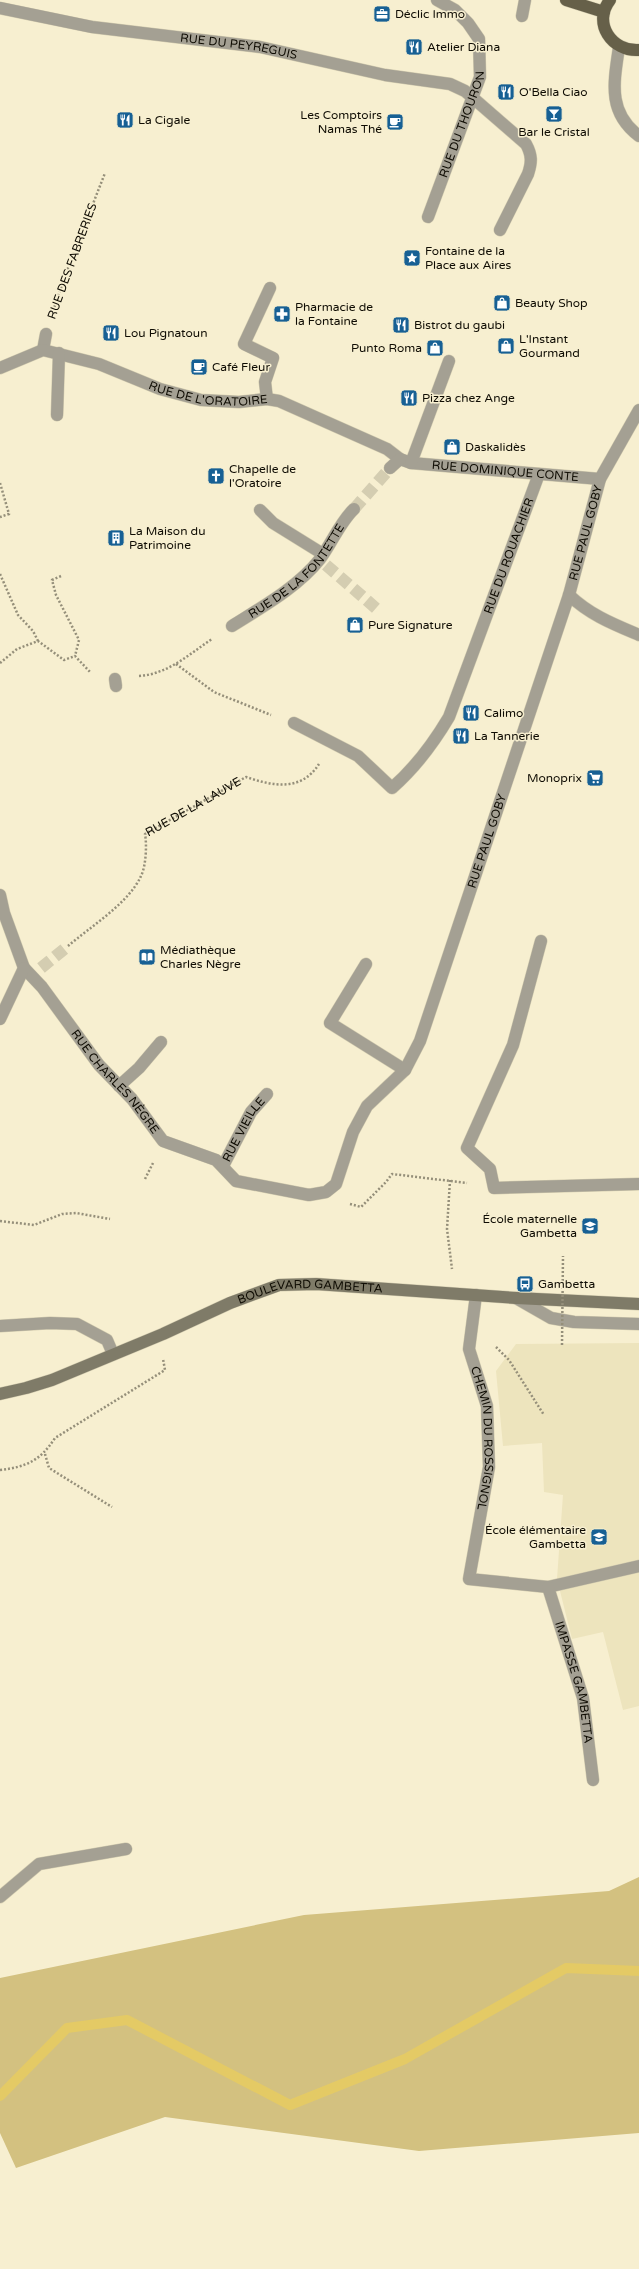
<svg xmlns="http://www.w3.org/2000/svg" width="639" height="2269" font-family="'Varela Round',sans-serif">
	<rect width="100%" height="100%" fill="#f7efd0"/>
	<polygon fill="#ede4bd" points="639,1343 639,1706 623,1710 603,1632 572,1639 557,1579 563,1495 544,1492 542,1443 503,1446 496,1371 516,1344"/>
	<polygon fill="#d3c180" points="639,1877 639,2133 419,2151 165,2117 16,2168 0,2133 0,1978 304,1915 609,1891"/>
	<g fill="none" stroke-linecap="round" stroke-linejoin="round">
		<polyline stroke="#e4ca65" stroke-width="10" points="0,2096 67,2028 127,2020 290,2105 405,2059 566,1968 639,1971"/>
		<g stroke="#d4cdb1" stroke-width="12" stroke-dasharray="12 6" stroke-linecap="butt">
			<polyline points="354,509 390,468"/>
			<polyline points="326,565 378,610"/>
			<polyline points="41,968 68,946"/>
		</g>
		<g stroke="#d2cbaf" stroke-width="13">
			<g id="lane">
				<path id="s2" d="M476 1295 469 1349 487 1406 489 1467 469 1579 548 1587 639 1566"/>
				<polyline points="516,1298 551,1318 574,1322 639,1324"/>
				<path id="s3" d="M548 1587 583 1698 593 1780"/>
			</g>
		</g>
		<g stroke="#d2cbaf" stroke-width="13">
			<g id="street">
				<path id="s4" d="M0 8 92 27 260 47 385 75 450 84 465 91 526 144C532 155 532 162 528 174L500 230"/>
				<polyline points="522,16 525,0"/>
				<path d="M619 47C614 82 607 112 639 136"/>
				<path id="s5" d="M428 217 480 77 479 39 468 23 455 10 437 0"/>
				<polyline points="43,350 46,334"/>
				<path id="s6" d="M0 368 43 350 99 364 160 389 201 400 239 402 267 399 279 401 387 449 400 459 411 463 600 479"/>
				<polyline points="267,399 265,382 273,358 244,344 270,288"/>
				<polyline points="57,415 59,353"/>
				<polyline points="411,463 449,361"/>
				<polyline points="390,468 400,459"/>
				<polyline points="260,510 273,523 323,554"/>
				<path d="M569 595C590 615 613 624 639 635"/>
				<path id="s7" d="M232 626C262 607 298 587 320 559 332 543 340 522 354 509"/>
				<polyline points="115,679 116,686"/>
				<path id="s8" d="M294 723 358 756 392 788C416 767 433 744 449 717L539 474"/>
				<polyline points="0,895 4,913 24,968"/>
				<polyline points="541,941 513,1045 467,1148 490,1169 494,1188 639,1184"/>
				<polyline points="366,964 330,1023 405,1070"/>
				<path id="s9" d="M24 968 42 987 99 1065 132 1099 163 1141 216 1160 236 1181 309 1195 326 1192 336 1184 353 1132 367 1106 405 1070 420 1041 569 595 600 479 639 410"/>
				<polyline points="0,1019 24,968"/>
				<polyline points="119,1086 139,1068 161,1042"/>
				<path id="s10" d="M223 1166 251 1112 267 1094"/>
				<polyline points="0,1326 50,1323 77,1324 107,1340 113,1354"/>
				<polyline points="0,1897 39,1864 126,1849"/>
			</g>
		</g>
		<g stroke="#d2cbaf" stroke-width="13">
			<g id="secondary">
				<path id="s11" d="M0 1394 26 1388 52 1380 163 1334 230 1303 279 1285 316 1284 516 1298 639 1304"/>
			</g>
		</g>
		<g stroke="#d2cbaf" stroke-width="13">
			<g id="primary">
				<polyline points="566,0 604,12"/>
				<path d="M610 0C592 23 612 52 639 50"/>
			</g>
		</g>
		<g stroke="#958f7a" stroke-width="2.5" stroke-dasharray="2 2" stroke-linecap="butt">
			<polyline points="53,311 68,268 105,173"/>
			<polyline points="0,483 9,514 0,517"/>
			<polyline points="0,574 18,615 33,631 38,641"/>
			<polyline points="61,576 52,580 56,595 79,640 75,656"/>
			<polyline points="0,663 17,649 38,641 64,660 75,656 91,673"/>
			<polyline points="176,664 214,692 271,715"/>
			<path d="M139 676C168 674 188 655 212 639"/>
			<path id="s1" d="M68 946C90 927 129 903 141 876 146 866 147 845 145 834L246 777C273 786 301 792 319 764"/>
			<polyline points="145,1179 153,1163"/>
			<polyline points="450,1180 447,1229 452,1269"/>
			<polyline points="350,1204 361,1207 386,1182 392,1174 467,1183"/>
			<polyline points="0,1221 34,1225 62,1214 76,1213 110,1219"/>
			<polyline points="496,1347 509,1360 544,1415"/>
			<polyline points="45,1454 49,1468 112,1507"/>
			<path d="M0 1470C26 1467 40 1461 55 1438L165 1370 163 1359"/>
		</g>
		<use href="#lane" stroke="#a4a093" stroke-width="12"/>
		<use href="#street" stroke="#a4a093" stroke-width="12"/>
		<use href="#secondary" stroke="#7f7b68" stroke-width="12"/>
		<use href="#primary" stroke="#666049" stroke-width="12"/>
		<polyline stroke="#958f7a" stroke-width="2.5" stroke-dasharray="2 2" stroke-linecap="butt" points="562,1345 563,1256"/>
	</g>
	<defs>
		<g id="office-square" transform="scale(0.9)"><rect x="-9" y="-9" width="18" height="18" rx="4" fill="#176094" stroke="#f7efd0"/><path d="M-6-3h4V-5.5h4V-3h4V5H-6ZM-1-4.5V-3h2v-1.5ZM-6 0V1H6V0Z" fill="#fff"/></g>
		<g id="restaurant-square" transform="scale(0.9)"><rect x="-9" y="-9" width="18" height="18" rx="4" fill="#176094" stroke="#f7efd0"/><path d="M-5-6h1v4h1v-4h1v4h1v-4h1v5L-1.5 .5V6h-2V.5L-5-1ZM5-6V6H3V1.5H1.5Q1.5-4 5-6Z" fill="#fff"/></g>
		<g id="bar-square" transform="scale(0.9)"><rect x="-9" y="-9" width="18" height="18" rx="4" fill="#176094" stroke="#f7efd0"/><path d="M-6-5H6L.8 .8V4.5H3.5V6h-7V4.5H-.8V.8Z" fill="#fff"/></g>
		<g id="cafe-square" transform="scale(0.9)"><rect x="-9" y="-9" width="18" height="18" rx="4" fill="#176094" stroke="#f7efd0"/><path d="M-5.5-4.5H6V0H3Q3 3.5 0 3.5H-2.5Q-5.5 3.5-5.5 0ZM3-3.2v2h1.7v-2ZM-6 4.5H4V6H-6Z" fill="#fff"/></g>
		<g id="sight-square" transform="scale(0.9)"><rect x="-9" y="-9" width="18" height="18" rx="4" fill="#176094" stroke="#f7efd0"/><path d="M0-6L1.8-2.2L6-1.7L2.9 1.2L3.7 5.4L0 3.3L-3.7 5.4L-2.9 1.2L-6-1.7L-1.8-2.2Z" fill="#fff"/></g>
		<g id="shop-square" transform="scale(0.9)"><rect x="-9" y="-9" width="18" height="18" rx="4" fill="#176094" stroke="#f7efd0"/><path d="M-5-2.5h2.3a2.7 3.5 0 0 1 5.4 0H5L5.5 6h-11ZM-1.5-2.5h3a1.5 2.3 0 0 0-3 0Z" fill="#fff"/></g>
		<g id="pharmacy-square" transform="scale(0.9)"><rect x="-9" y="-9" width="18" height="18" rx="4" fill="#176094" stroke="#f7efd0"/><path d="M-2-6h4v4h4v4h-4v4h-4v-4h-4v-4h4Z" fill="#fff"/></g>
		<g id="church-square" transform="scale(0.9)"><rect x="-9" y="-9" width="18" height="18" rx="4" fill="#176094" stroke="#f7efd0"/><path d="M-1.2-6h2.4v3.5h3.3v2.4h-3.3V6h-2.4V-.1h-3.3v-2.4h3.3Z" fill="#fff"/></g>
		<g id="building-square" transform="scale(0.9)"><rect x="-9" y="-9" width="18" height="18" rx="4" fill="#176094" stroke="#f7efd0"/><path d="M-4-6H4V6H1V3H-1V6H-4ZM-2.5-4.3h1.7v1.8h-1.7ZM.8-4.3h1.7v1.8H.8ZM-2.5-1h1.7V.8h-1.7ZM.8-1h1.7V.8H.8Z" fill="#fff"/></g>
		<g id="supermarket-square" transform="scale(0.9)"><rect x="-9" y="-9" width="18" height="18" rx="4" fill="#176094" stroke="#f7efd0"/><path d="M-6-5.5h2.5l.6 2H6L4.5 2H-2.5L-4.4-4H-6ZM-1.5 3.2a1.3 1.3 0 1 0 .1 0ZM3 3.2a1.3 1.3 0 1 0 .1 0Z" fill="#fff"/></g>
		<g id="library-square" transform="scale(0.9)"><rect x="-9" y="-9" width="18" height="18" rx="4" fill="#176094" stroke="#f7efd0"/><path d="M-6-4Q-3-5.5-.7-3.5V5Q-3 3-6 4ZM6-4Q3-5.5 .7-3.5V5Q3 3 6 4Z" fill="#fff"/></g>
		<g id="school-square" transform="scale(0.9)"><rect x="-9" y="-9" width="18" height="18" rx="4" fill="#176094" stroke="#f7efd0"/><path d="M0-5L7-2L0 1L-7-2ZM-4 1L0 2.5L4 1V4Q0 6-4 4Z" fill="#fff"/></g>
		<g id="bus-square" transform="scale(0.9)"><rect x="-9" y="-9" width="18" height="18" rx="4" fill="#176094" stroke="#f7efd0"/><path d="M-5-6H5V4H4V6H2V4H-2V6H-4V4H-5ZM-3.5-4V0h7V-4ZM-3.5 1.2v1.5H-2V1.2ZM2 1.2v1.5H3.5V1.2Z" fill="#fff"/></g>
	</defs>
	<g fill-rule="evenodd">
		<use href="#office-square" x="382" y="14"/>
		<use href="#restaurant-square" x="414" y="47"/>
		<use href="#restaurant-square" x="506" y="92"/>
		<use href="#bar-square" x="554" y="114"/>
		<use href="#restaurant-square" x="125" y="120"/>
		<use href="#cafe-square" x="395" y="122"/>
		<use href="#sight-square" x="412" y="258"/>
		<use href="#shop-square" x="502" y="303"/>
		<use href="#pharmacy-square" x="282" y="314"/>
		<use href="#restaurant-square" x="401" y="325"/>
		<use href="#restaurant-square" x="111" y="333"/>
		<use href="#shop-square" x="506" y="346"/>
		<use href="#shop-square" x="435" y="348"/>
		<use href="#cafe-square" x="199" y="367"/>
		<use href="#restaurant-square" x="409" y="398"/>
		<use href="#shop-square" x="452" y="447"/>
		<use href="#church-square" x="216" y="476"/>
		<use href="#building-square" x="116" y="538"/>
		<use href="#shop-square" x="355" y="625"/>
		<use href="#restaurant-square" x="471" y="713"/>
		<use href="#restaurant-square" x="461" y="736"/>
		<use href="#supermarket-square" x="595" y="778"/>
		<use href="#library-square" x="147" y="957"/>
		<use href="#school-square" x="590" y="1226"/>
		<use href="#bus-square" x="525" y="1284"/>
		<use href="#school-square" x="599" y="1537"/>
	</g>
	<g text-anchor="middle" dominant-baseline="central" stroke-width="3" stroke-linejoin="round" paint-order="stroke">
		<g font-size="12" fill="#0f0c03" stroke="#f7efd0" text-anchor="start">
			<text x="395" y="14">Déclic Immo</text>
			<text x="427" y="47">Atelier Diana</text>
			<text x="519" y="92">O'Bella Ciao</text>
			<text x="382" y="115" text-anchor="end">Les Comptoirs<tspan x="382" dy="14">Namas Thé</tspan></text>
			<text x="138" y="120">La Cigale</text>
			<text x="554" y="132" text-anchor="middle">Bar le Cristal</text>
			<text x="425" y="251">Fontaine de la<tspan x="425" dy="14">Place aux Aires</tspan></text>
			<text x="515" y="303">Beauty Shop</text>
			<text x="295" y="307">Pharmacie de<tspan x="295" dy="14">la Fontaine</tspan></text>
			<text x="414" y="325">Bistrot du gaubi</text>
			<text x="124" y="333">Lou Pignatoun</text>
			<text x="519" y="339">L'Instant<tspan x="519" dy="14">Gourmand</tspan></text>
			<text x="422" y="348" text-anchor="end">Punto Roma</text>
			<text x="212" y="367">Café Fleur</text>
			<text x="422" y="398">Pizza chez Ange</text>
			<text x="465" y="447">Daskalidès</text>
			<text x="229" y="469">Chapelle de<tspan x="229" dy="14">l'Oratoire</tspan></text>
			<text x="129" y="531">La Maison du<tspan x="129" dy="14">Patrimoine</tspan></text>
			<text x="368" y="625">Pure Signature</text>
			<text x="484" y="713">Calimo</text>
			<text x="474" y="736">La Tannerie</text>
			<text x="582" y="778" text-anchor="end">Monoprix</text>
			<text x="160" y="950">Médiathèque<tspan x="160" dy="14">Charles Nègre</tspan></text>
			<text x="577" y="1219" text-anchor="end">École maternelle<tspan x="577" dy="14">Gambetta</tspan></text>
			<text x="538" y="1284">Gambetta</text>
			<text x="586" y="1530" text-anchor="end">École élémentaire<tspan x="586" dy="14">Gambetta</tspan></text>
		</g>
		<g font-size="12" fill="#0f0c03" stroke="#f7efd0">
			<text stroke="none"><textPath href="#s4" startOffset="242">RUE DU PEYREGUIS</textPath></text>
			<text stroke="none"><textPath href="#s5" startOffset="99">RUE DU THOURON</textPath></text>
			<text transform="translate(72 261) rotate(-70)">RUE DES FABRERIES</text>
			<text stroke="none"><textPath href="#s6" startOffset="219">RUE DE L'ORATOIRE</textPath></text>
			<text stroke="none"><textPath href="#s6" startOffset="532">RUE DOMINIQUE CONTE</textPath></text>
			<text stroke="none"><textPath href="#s9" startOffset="1116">RUE PAUL GOBY</textPath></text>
			<text stroke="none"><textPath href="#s8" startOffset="382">RUE DU ROUACHIER</textPath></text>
			<text stroke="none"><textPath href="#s7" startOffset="86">RUE DE LA FONTETTE</textPath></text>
			<text stroke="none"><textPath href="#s1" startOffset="200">RUE DE LA LAUVE</textPath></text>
			<text stroke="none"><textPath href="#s9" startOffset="792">RUE PAUL GOBY</textPath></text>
			<text stroke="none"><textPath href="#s9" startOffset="146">RUE CHARLES NÈGRE</textPath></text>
			<text stroke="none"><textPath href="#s10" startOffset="42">RUE VIEILLE</textPath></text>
			<text stroke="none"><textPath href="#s11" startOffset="330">BOULEVARD GAMBETTA</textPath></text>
			<text stroke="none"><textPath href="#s2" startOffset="146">CHEMIN DU ROSSIGNOL</textPath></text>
			<text stroke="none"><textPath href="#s3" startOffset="99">IMPASSE GAMBETTA</textPath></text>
		</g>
	</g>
</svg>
